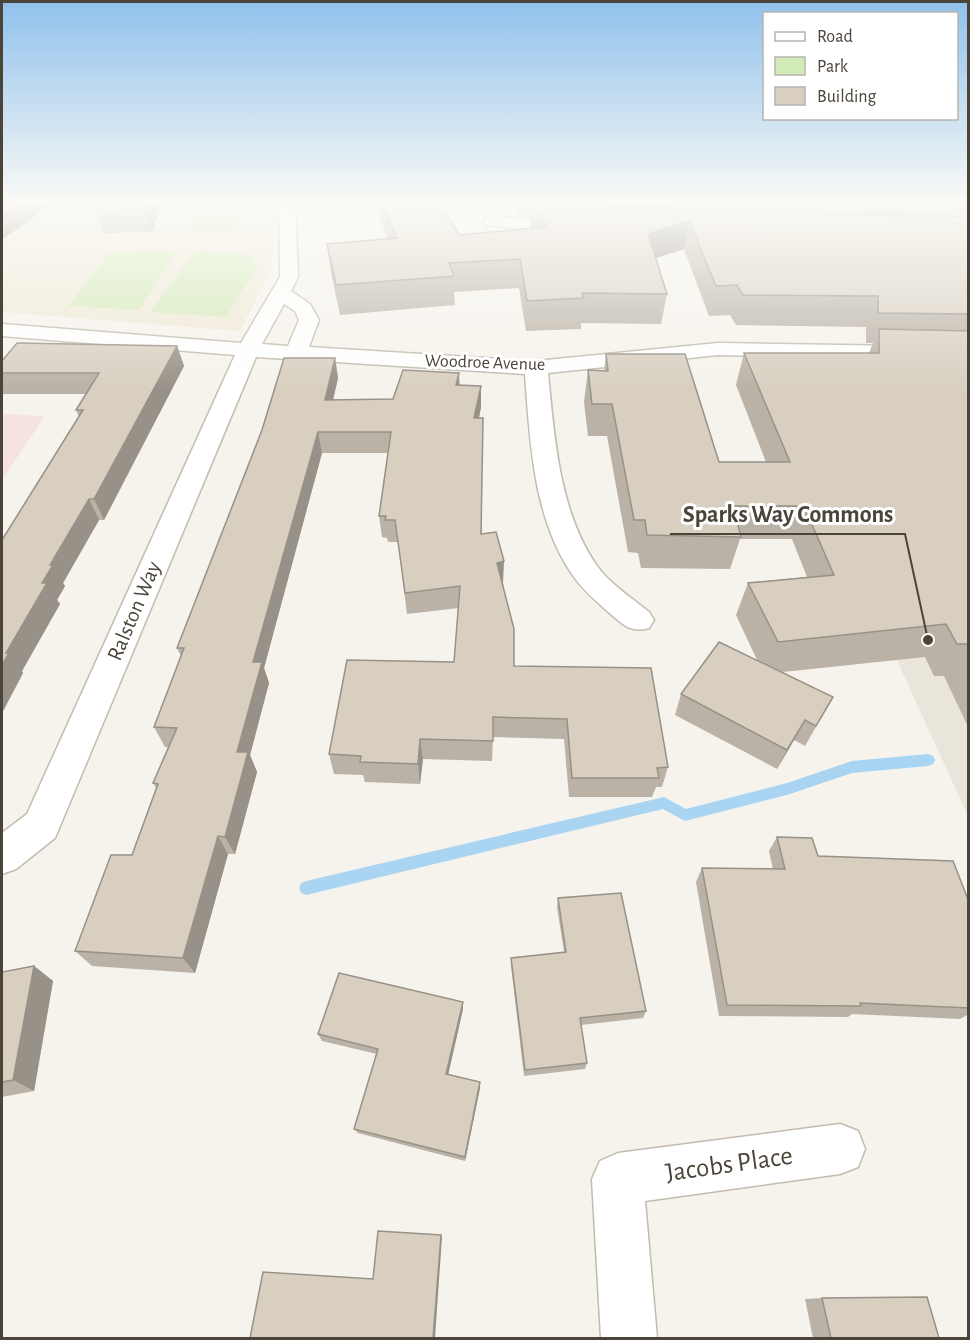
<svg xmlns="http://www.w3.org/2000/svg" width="970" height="1340" font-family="'Alegreya Sans',sans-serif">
	<rect width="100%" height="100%" fill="#f6f3ec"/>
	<polygon fill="#eae5da" points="807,463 968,464 968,816"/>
	<polygon fill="#efe8d6" points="2,201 277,201 271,269 240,331 2,312"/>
	<polygon fill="#f6e3e0" points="2,414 45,416 2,480"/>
	<g fill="#d2eab5">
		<polygon points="201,201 245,201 236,231 189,233"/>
		<polygon points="175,252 139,310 68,306 109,253"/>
		<polygon points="195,252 251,255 257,268 226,317 150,312"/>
	</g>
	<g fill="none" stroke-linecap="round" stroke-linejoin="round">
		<polygon fill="#a9d4f2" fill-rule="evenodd" points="928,754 933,756 935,760 933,764 928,766 852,773 787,795 685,821 663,809 306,895 301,893 299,888 301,883 306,881 664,797 686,809 787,783 852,761"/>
		<g stroke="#c2bbae" stroke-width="3">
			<g id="minor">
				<path d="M279 201H295L298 277 291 291 310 304 319 320 309 347 536 361 718 343 968 347V360L718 355 548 373C554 435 559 510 595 563 608 583 631 597 649 612L654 620 649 628C629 634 621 622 606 610 595 600 583 590 574 577 533 520 530 441 525 374L256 357 55 838 16 869 2 874V833L27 814 235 355 2 336V324L241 343 280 277ZM284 304 295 311 299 320 288 346 262 344Z"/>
				<polygon points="491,216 575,224 584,229 575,234 485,225 483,221"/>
				<polygon points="840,1124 858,1131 865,1149 858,1167 840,1174 645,1201 657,1338 601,1338 592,1179 600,1161 618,1153"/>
			</g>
		</g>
		<use href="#minor" fill="#fff" fill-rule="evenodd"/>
	</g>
	<g fill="#bab2a6">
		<polygon points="103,201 163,201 152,232 104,233 96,211"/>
		<polygon points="373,201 439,201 459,235 530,229 531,217 520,216 510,201 969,201 969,729 944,676 934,676 925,657 783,672 833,697 805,746 794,740 777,769 675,715 681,694 757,660 736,615 748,583 807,577 792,539 740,539 730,569 641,568 638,553 628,552 607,436 588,436 584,402 588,370 604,371 606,354 719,462 766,462 736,385 744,353 869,353 873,343 866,343 866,327 736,325 730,315 709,316 684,249 656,258 667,294 661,324 581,323 581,329 526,331 519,288 454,292 455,305 340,315 331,273 327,244 388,239"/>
		<polygon points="177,346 184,366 104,520 99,520 63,583 65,586 57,600 60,604 22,671 23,673 2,713 2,540 79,417 76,410 86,394 2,394 2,361"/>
		<polygon points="335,358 338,378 333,400 393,399 459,373 459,385 481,407 479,418 482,534 503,583 514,666 668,767 662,787 656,787 652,797 569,797 564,739 493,737 492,761 423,759 420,784 365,782 363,775 334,774 329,754 454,662 459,608 407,614 398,542 388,542 387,538 382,537 379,516 388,453 322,453 264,668 269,683 250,755 257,772 235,854 228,854 195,973 92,966 75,951 132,855 156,788 153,783 168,747 165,747 154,727 181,656 177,648"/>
		<polygon points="777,837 818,856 969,902 969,1014 960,1019 852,1014 848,1017 719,1016 696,882 702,868 773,869 769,851"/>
		<polygon points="558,898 646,1011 643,1018 581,1025 587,1063 585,1069 524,1076 511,966 511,958 564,952 557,907"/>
		<polygon points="34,966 53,981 34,1091 2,1097 2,972"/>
		<polygon points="463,1002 463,1009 448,1074 480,1082 480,1088 465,1161 358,1133 354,1129 377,1054 322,1041 318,1034"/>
		<polygon points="822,1298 939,1338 813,1338 805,1299"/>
	</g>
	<g fill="#979187">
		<polygon points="24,201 56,201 2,240 2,216"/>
		<polygon points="149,201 163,201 152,232 146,209"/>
		<polygon points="612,201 718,201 715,216 609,225"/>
		<polygon points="689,221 684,249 644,262 648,234"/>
		<polygon points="177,346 184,366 104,520 94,499"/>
		<polygon points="335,358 338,378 328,421 325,400"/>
		<polygon points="459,373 460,394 456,385"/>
		<polygon points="481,386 481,407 475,438 474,418"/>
		<polygon points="318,432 322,453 264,668 269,683 250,755 257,772 235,854 225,837 237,752 253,662"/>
		<polygon points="89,499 99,520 63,583 65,586 57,600 60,604 22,671 23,673 2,713 2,665 6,653 42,583 50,565"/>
		<polygon points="504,561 503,583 497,584 497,563"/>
		<polygon points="805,720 794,740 777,769 787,750"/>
		<polygon points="420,739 423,759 420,784 418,764"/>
		<polygon points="218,836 228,854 195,973 183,958"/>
		<polygon points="34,966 53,981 34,1091 13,1080"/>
		<polygon points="463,1002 463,1009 447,1080 446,1074"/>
		<polygon points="480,1082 480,1088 465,1161 465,1157"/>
		<polygon points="441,1235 442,1237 435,1338 433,1338"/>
	</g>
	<g fill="#d8cfc1" stroke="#979187" stroke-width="1.5">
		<polygon points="2,201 24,201 2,216"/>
		<polygon points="103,201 149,201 146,209 96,211"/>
		<polygon points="381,201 439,201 459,235 547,227 531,204 612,211 721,203 769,213 969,217 969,314 878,313 878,296 743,295 737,285 716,286 689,221 648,234 667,294 582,293 584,298 527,301 520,259 449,263 454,276 336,285 327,244 397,238"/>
		<polygon points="860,201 969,201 969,203"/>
		<polygon points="879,329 969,331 969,647 967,644 957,644 946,624 778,642 748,583 834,575 804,506 733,506 741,537 647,535 645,520 634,520 612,404 592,404 588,370 608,371 606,354 685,354 719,462 790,462 744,353 879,353"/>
		<polygon points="17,343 177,346 94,499 89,499 50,565 53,565 42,583 47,583 6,653 9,653 2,665 2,540 83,410 76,410 99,373 2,373 2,361"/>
		<polygon points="284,358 335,358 325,400 393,399 403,370 459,373 456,385 481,386 474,418 483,418 481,534 496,532 504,561 497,563 514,629 514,666 651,668 668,767 657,768 659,778 572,778 567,719 493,717 493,741 420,739 418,764 360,762 361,756 329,754 347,660 454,662 460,586 405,593 395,520 385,520 386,516 379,516 391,432 318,432 253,662 262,662 237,752 248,752 225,837 218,836 183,958 75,951 111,855 132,855 158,784 153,783 177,728 154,727 184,648 177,648 262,430"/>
		<polygon points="719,642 833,697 816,726 805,720 787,750 681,694"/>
		<polygon points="777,837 812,838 818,856 953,861 969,902 969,983 968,983 969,1008 860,1003 861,1006 727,1005 702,868 785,869"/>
		<polygon points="621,893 646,1011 580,1018 587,1063 525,1070 511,958 566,952 558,898"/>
		<polygon points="34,966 13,1080 2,1082 2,972"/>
		<polygon points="339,973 463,1002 446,1074 480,1082 465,1157 354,1129 378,1049 318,1034"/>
		<polygon points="378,1231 441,1235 433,1338 250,1338 263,1272 373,1279"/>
		<polygon points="927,1297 939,1338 831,1338 822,1298"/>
	</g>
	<linearGradient id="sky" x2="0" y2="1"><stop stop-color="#8fc1ec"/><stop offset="0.52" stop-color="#fbfaf6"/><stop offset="1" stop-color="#fbfaf6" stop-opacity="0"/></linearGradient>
	<rect width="970" height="389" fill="url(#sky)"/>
	<g text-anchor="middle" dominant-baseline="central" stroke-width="6" stroke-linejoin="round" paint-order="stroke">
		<g font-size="18" fill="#4b4439" stroke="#fff">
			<text transform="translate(485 363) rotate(2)">Woodroe Avenue</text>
		</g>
		<g font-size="22" fill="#4b4439" stroke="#fff">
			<text transform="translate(134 611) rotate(-67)">Ralston Way</text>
		</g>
		<g font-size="27" fill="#4b4439" stroke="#fff">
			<text transform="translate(729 1164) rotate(-8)">Jacobs Place</text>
		</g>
	</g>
	<path fill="none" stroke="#4b4439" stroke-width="2" d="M928 640L905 534H670"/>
	<circle fill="#4b4439" stroke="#fff" stroke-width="2" cx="928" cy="640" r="6"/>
	<g font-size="24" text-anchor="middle" font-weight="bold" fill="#4b4439" stroke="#fff" stroke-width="6" stroke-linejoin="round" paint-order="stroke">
		<text x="788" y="522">Sparks Way Commons</text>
	</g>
	<rect width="970" height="1340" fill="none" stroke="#4b4439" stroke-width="6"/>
	<rect x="763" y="12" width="195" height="108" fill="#ffffff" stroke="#b7b4b0" stroke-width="1.5"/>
	<rect x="775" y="32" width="30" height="9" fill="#ffffff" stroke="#b7b4b0" stroke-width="1.5"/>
	<text x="817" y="42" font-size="18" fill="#4b4439">Road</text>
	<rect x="775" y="57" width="30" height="18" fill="#d2eab5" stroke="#b7b4b0" stroke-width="1.5"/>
	<text x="817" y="72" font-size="18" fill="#4b4439">Park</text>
	<rect x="775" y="87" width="30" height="18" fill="#d8cfc1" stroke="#b7b4b0" stroke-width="1.5"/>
	<text x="817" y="102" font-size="18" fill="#4b4439">Building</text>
</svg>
